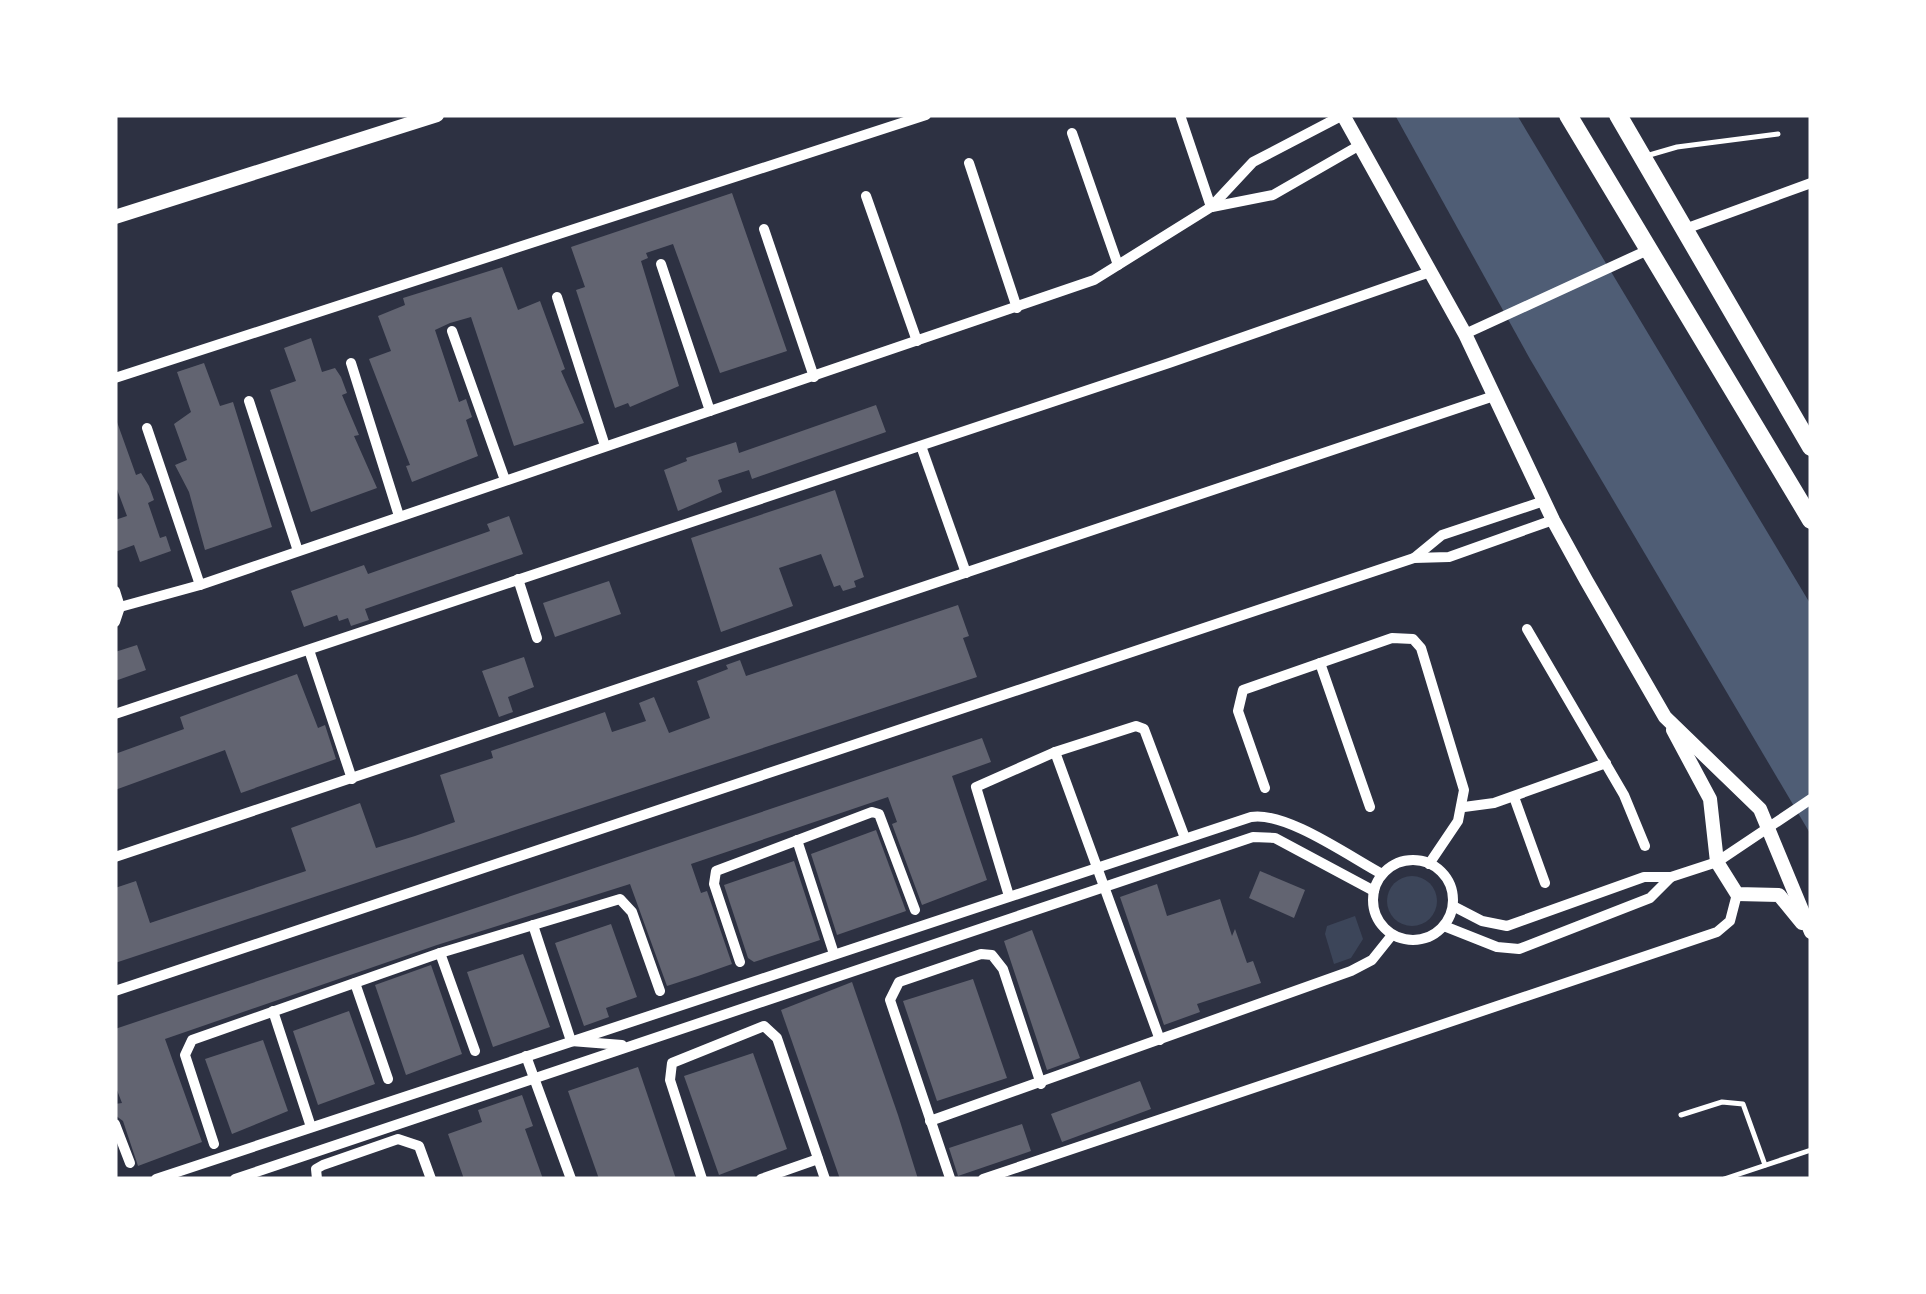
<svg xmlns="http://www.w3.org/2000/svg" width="1926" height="1294" font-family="'Public Sans',sans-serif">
	<rect width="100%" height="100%" fill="#2d3142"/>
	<g fill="#3c4559">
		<circle cx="1412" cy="901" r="25"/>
		<polygon points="1355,916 1363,939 1351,958 1334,964 1325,934 1327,926"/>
	</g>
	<polygon fill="#4f5d75" points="1395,115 1517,115 1811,605 1811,835 1530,359"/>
	<g fill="#626471">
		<polygon points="732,193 787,351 720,373 673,244 646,253 648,258 641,261 679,386 630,407 628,403 615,408 576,290 585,287 571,247"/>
		<polygon points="502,267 518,310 540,301 565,369 561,371 584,423 514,446 471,317 450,323 435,330 459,402 466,399 472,417 466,420 478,456 412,482 406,466 410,465 369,359 391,351 378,316 405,305 403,298"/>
		<polygon points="311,338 322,372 335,368 341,377 347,393 342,395 359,435 354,436 377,488 311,512 270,390 296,381 284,348"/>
		<polygon points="204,363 220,406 233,402 272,527 205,550 189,492 175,465 187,460 174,424 191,412 177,372"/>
		<polygon points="876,405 886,432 752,479 749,470 718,480 722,492 678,511 664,470 687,461 686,458 736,442 739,453"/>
		<polygon points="117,422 136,475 141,473 149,486 154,500 148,503 160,538 166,536 171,551 140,562 134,545 115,552 115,520 127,516 115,484"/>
		<polygon points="835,490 864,577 854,581 856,587 843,591 840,585 834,587 821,554 779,568 793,606 721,632 691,538"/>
		<polygon points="509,516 523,554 365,609 369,620 351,626 348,618 339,621 337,615 304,627 291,591 364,565 368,574 490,531 487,524"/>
		<polygon points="609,581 621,614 555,637 543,603"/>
		<polygon points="958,605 969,636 963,638 977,677 115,963 115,888 136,881 150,923 306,871 291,828 360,803 376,848 415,836 455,822 440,775 493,758 491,751 605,712 612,732 646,721 639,703 654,697 669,733 710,718 697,681 728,669 726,665 740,660 746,676"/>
		<polygon points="137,645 146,670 115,681 115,652"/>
		<polygon points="524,657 534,687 508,697 513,712 499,717 482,671"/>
		<polygon points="297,674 318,728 325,725 336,759 241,793 225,750 115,790 115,754 184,729 180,717"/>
		<polygon points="982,738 991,762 952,776 987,880 922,905 892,824 897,822 888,797 691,864 701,893 707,891 732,964 698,976 667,986 630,884 437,945 165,1039 202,1142 138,1166 123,1121 115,1115 115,1104 122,1103 115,1085 115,1029"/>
		<polygon points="876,830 906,911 837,935 811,854"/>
		<polygon points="794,861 820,940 754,962 748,958 724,885"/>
		<polygon points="1260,871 1305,890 1294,918 1249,898"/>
		<polygon points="1157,884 1167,916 1220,899 1232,936 1235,929 1247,963 1253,961 1261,983 1197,1004 1200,1012 1164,1025 1120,897"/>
		<polygon points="611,924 637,997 606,1008 609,1017 584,1026 555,943"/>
		<polygon points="1032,930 1080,1058 1047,1070 1004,941"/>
		<polygon points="523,954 550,1027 493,1047 467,972"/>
		<polygon points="431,965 462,1054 406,1075 375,985"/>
		<polygon points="973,979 1007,1078 937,1101 903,1001"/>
		<polygon points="852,982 898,1115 918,1179 840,1179 781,1010"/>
		<polygon points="349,1011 375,1084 318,1105 293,1031"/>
		<polygon points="263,1040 288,1111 232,1134 205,1059"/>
		<polygon points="753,1053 787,1149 719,1175 684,1076"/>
		<polygon points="638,1067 676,1179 599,1179 568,1091"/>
		<polygon points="1140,1081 1151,1109 1062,1142 1051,1114"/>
		<polygon points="522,1095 533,1126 525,1129 543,1179 464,1179 448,1134 482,1122 478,1110"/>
		<polygon points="1022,1124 1031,1151 958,1176 949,1148"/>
	</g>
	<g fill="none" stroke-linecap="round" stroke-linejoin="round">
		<g stroke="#fff" stroke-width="5">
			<polyline points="1646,156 1677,147 1778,134"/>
			<polyline points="1681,1115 1722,1102 1743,1104 1765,1165"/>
			<polyline points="1724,1179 1811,1150"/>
		</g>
		<g stroke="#fff" stroke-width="10">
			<polyline points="1180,115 1211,207"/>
			<polyline points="1072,133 1118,265"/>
			<polyline points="969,163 1017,308"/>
			<polyline points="866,196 917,341"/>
			<polyline points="1212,207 1273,195 1360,145"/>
			<polyline points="764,229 814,377"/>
			<polyline points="1685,229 1811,183"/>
			<polyline points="661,264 710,411"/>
			<polyline points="557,297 605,446"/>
			<polyline points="452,331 505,480"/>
			<polyline points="1465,334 1648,250"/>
			<polyline points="351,363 399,516"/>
			<polyline points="115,378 926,115"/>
			<polyline points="249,401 298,551"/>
			<polyline points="147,428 200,585"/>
			<polyline points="921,446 966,573"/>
			<polyline points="1414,558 1442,535 1544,501"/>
			<polyline points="518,579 537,638"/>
			<polyline points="115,591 120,607 115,622"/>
			<polyline points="120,607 200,585 1094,280 1211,207 1253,162 1343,115"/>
			<polyline points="1527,629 1624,795 1645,846"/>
			<polyline points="309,650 352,779"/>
			<polyline points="1320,663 1370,807"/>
			<polyline points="115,714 1169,363 1430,272"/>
			<polyline points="1055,752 1160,1040"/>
			<polyline points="1265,788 1238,711 1243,690 1392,638 1413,639 1421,648 1464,790 1458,821 1429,864"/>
			<polyline points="1514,797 1545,883"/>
			<polyline points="1464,807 1494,803 1606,763"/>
			<polyline points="797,840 834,954"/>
			<polyline points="115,857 1494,396"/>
			<circle cx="1413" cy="900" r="40"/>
			<polyline points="1009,896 976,787 1055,752 1136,726 1144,729 1185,838"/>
			<polyline points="1453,906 1482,921 1507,926 1644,877 1671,877 1717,862 1811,799"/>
			<polyline points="533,925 571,1041 622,1045"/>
			<polyline points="1444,926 1497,947 1519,949 1650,898 1671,877"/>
			<polyline points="740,962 714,884 716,871 872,812 879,814 915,910"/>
			<polyline points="355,983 388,1079"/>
			<polyline points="115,991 1414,558 1449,557 1553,520"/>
			<polyline points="273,1011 311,1127"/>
			<polyline points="475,1051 440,953 620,899 632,912 660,991"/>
			<polyline points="526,1056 571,1179"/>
			<polyline points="930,1121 1351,971 1372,960 1392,935"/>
			<polyline points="115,1124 130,1163"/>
			<polyline points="214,1144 185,1055 192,1040 440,953"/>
			<polyline points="950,1178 890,1000 899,982 981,954 992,955 1003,969 1041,1084"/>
			<path d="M156 1179 1251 817C1286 811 1350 857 1382 874"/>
			<polyline points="235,1179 1253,837 1275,838 1374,891"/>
			<polyline points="317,1179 316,1169 323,1165 398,1139 419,1146 431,1179"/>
			<polyline points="702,1179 670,1080 672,1063 764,1026 777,1038 825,1179"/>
			<polyline points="761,1179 818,1159"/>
			<polyline points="983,1179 1717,932 1730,921 1737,894"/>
		</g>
		<g stroke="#fff" stroke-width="14">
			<polyline points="1343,115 1465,334 1553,520 1586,580 1665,717 1760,809 1811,932"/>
			<polyline points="115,217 437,115"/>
			<polyline points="1673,730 1710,799 1717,862 1737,894 1779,895 1802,923"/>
		</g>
		<g stroke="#fff" stroke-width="18">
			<polyline points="1568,115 1811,520"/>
			<polyline points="1618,115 1811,447"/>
		</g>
	</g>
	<rect width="1926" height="1294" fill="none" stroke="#ffffff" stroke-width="235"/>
</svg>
